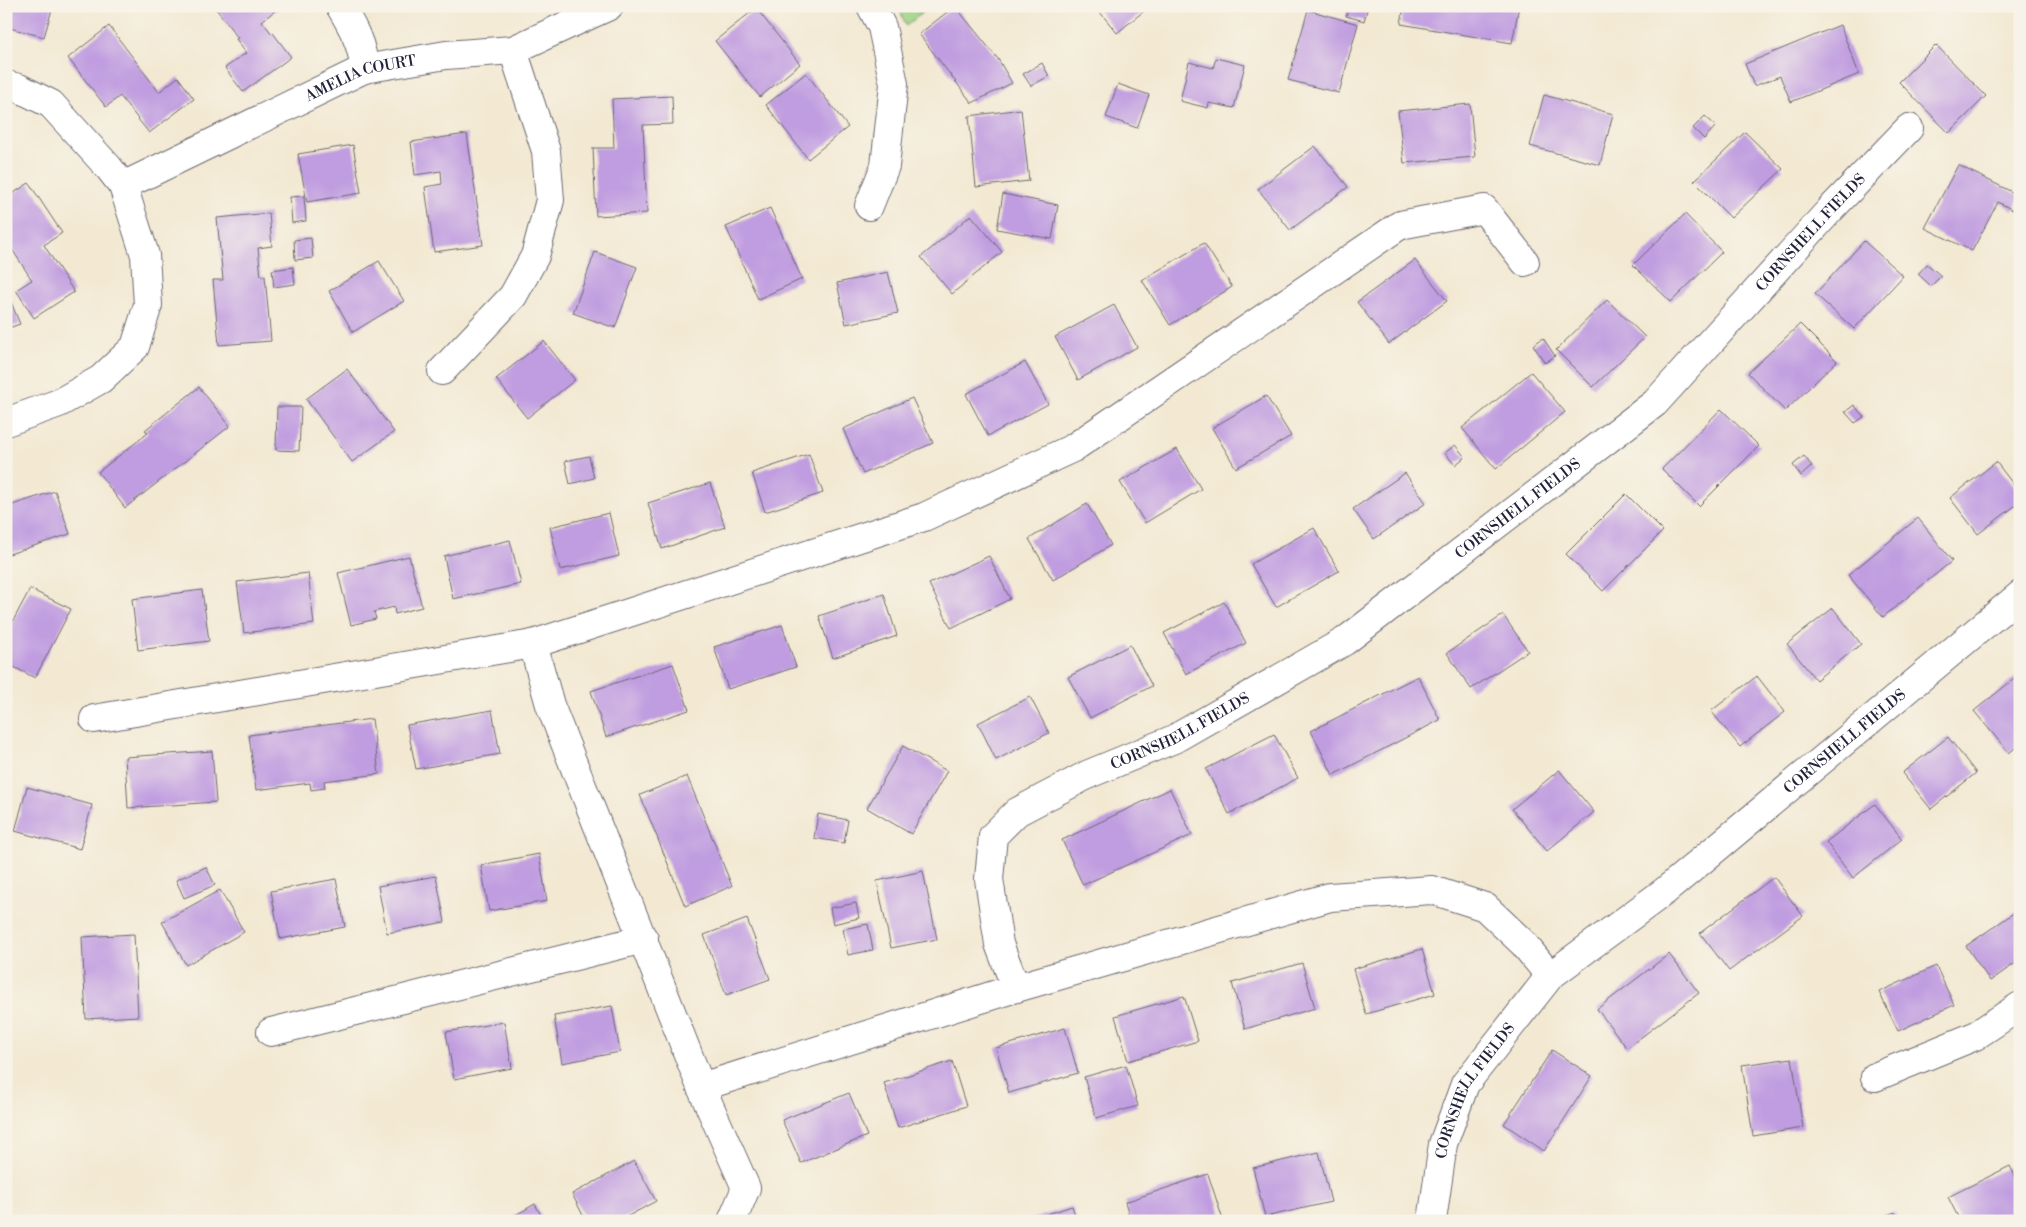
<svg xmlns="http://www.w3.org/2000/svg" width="2026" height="1227" font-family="'Libre Bodoni',serif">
	<rect width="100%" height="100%" fill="#f7f3e8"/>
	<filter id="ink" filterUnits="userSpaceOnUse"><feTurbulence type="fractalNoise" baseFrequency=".02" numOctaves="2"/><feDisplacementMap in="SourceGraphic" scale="10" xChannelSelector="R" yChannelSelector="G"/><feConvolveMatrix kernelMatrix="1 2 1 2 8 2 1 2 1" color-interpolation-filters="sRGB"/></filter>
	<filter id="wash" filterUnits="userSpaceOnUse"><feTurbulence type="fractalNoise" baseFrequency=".0096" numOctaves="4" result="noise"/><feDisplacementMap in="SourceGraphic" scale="20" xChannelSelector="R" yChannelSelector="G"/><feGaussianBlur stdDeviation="1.12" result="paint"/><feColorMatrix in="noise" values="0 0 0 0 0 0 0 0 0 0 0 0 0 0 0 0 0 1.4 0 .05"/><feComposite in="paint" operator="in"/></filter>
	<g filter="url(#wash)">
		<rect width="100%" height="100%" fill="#f3e9d3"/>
		<polygon fill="#9dd182" stroke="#607a5e" points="898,6 931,6 906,26"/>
		<g id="blocks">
			<g fill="#c09ce0">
				<polygon points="6,6 53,6 44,37 6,27"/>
				<polygon points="214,6 281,6 262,21 272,34 273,33 291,57 243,92 225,68 246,53 236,39 238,38"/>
				<polygon points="955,6 998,59 1012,83 972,103 919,34"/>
				<polygon points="1095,6 1150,6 1117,33"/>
				<polygon points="1349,6 1368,6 1364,21 1346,16"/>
				<polygon points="1404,6 1519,6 1512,43 1401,24"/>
				<polygon points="756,8 800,64 760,97 715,41"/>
				<polygon points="1308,10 1358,24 1339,93 1288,80"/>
				<polygon points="1840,25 1859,74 1791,102 1780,76 1754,86 1745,64"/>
				<polygon points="109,26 159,92 178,77 194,99 149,133 120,96 106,107 68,58"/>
				<polygon points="1936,45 1986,96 1949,133 1899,82"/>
				<polygon points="1216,58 1245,65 1234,108 1209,103 1208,108 1180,101 1189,62 1213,68"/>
				<polygon points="1042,63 1049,76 1031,86 1023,74"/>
				<polygon points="806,73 848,127 808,159 766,105"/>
				<polygon points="1118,84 1149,95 1137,128 1106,117"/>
				<polygon points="1544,95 1613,114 1600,165 1530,146"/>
				<polygon points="672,96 673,124 643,125 647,213 596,216 593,148 614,148 612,99"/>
				<polygon points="1470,104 1475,157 1404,163 1398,111"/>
				<polygon points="1021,109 1029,181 976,187 969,116"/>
				<polygon points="1705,116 1716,126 1704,139 1693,128"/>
				<polygon points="1745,132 1783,169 1731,218 1694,181"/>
				<polygon points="467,134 483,245 434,252 425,187 442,184 441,171 415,175 411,142"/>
				<polygon points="353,145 361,193 307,202 298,154"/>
				<polygon points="1315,146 1348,187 1290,230 1258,189"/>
				<polygon points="1958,165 2020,196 2013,210 1998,202 1972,251 1925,228"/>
				<polygon points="29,183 62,233 44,245 74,292 34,318 16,290 32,280 6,240 6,198"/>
				<polygon points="1003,194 1058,205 1052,239 997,229"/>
				<polygon points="304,196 306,221 292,223 290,197"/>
				<polygon points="770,208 802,279 758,299 726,227"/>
				<polygon points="269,213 272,246 258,248 261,276 265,276 271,341 219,345 213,280 223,280 217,218"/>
				<polygon points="1685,214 1722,252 1671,302 1633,265"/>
				<polygon points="971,215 1002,252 952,294 921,257"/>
				<polygon points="311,238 313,258 295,260 294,240"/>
				<polygon points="1864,241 1903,276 1854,329 1815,294"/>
				<polygon points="1204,243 1232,287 1170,325 1142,280"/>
				<polygon points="595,252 637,267 615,328 573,313"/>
				<polygon points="1415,260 1447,301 1389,344 1357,302"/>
				<polygon points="379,261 404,301 353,332 329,291"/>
				<polygon points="1927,264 1941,276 1931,286 1918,274"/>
				<polygon points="293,267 295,284 274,287 272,270"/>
				<polygon points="888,272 898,313 846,324 837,283"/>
				<polygon points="6,290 20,324 6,329"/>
				<polygon points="1607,300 1645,337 1593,387 1556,350"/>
				<polygon points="1114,305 1137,347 1078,380 1055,337"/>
				<polygon points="1800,324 1837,361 1785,411 1748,373"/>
				<polygon points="1543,338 1555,356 1545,363 1533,345"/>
				<polygon points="544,341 575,380 527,418 496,379"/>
				<polygon points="1025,362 1048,404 988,436 966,394"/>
				<polygon points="347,369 394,432 352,462 306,399"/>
				<polygon points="1531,372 1565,412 1496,469 1462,428"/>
				<polygon points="199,387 230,426 125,508 98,472 148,433 145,430"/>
				<polygon points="1266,396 1291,436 1236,468 1212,428"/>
				<polygon points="912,398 933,443 863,474 843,429"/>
				<polygon points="1854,405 1864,417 1855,423 1845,412"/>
				<polygon points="277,407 301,407 299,451 276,450"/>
				<polygon points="1721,409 1759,446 1699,506 1662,469"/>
				<polygon points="1455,445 1465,457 1455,465 1445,453"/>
				<polygon points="1177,449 1201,489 1145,523 1120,482"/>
				<polygon points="809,454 823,493 765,512 752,473"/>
				<polygon points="589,456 594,478 570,484 565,461"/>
				<polygon points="1804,456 1812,466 1801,476 1793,465"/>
				<polygon points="1996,462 2020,493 2020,502 1978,534 1950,498"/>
				<polygon points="1405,473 1426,503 1374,539 1353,509"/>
				<polygon points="710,483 725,527 662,549 648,503"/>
				<polygon points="55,491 70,534 6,555 6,507"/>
				<polygon points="1626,494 1663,531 1603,591 1566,554"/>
				<polygon points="1087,504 1111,545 1053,580 1029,539"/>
				<polygon points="609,513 619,556 560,570 550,527"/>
				<polygon points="1918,518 1952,561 1883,617 1848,575"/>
				<polygon points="1314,528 1339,571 1276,607 1251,564"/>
				<polygon points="510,540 521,584 453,599 444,556"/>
				<polygon points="409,556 422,607 395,614 394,607 374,612 376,619 351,625 338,573"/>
				<polygon points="989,556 1010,599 951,628 929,584"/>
				<polygon points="308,573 314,624 244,633 237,582"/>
				<polygon points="30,589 71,609 35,678 6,663 6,634"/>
				<polygon points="202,590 209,641 138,650 132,599"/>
				<polygon points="884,594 897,636 833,658 819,616"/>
				<polygon points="1224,602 1246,643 1186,674 1164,633"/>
				<polygon points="1833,608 1861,644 1816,680 1787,644"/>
				<polygon points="1503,615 1528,651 1471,689 1447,653"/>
				<polygon points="782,625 796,667 728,689 714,647"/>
				<polygon points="1130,645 1152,686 1090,718 1068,677"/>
				<polygon points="673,664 689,710 606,737 591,691"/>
				<polygon points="2020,674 2020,744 2009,753 1974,711"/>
				<polygon points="1418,676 1440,720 1333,775 1311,731"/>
				<polygon points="1757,676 1785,712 1740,747 1711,711"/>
				<polygon points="1030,697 1049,733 996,760 978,723"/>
				<polygon points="492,710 500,754 416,769 407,725"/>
				<polygon points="372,719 379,774 324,781 325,788 311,790 310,783 256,790 249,735"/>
				<polygon points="1274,734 1298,778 1229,814 1206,769"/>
				<polygon points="1948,737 1976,773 1931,809 1902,773"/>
				<polygon points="903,746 947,771 911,834 867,808"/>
				<polygon points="212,751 216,802 128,808 125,757"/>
				<polygon points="1559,770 1594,812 1547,851 1512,809"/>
				<polygon points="687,776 732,886 685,906 640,795"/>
				<polygon points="27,787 92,805 80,849 15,831"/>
				<polygon points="1170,789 1192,835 1083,885 1062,840"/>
				<polygon points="1875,804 1902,839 1853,878 1826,842"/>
				<polygon points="818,814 848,820 844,843 814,838"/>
				<polygon points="539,854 547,901 489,911 481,865"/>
				<polygon points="206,867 215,885 184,898 176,880"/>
				<polygon points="923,871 937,939 891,948 877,881"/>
				<polygon points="436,876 445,922 387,933 378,886"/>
				<polygon points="1774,877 1803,916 1729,971 1700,933"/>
				<polygon points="336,879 345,927 280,939 271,891"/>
				<polygon points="220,890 244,932 186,965 162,922"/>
				<polygon points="856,903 859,918 833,924 830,908"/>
				<polygon points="2018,910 2020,960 1990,981 1966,946"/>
				<polygon points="747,919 770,979 726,995 704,935"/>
				<polygon points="868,924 873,950 848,955 843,929"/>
				<polygon points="134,934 138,1016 86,1019 82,937"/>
				<polygon points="1422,949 1435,994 1366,1014 1353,969"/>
				<polygon points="1669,954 1699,993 1627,1048 1597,1009"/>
				<polygon points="1302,963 1315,1008 1245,1029 1232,983"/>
				<polygon points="1936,966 1954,1005 1898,1031 1879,992"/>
				<polygon points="1184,996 1198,1041 1128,1061 1115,1016"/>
				<polygon points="612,1006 620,1052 562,1063 554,1016"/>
				<polygon points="504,1022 512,1068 454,1079 446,1032"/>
				<polygon points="1065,1028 1078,1073 1009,1093 996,1048"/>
				<polygon points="1552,1050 1592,1076 1544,1151 1504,1124"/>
				<polygon points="1792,1058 1803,1128 1753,1136 1742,1065"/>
				<polygon points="952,1061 966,1106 898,1128 884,1083"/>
				<polygon points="1126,1065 1138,1106 1096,1118 1084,1077"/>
				<polygon points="849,1093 867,1136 801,1163 782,1120"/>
				<polygon points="1319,1152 1331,1202 1265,1217 1253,1168"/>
				<polygon points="634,1161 656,1201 619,1221 586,1221 572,1194"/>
				<polygon points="2010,1166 2020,1186 2020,1211 1999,1221 1960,1221 1948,1197"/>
				<polygon points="1208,1174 1223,1220 1131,1221 1125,1202"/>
				<polygon points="535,1204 544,1221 505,1221"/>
				<polygon points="1072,1206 1077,1221 1029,1221 1029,1220"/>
				<polygon points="1895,1212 1898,1221 1872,1221 1872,1220"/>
			</g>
		</g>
	</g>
	<g filter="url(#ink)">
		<use href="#blocks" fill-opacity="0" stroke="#6b6870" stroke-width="1"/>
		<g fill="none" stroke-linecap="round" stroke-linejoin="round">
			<g stroke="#6b6870" stroke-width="30">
				<g id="street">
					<path d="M340 6C352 26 363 45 364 69"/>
					<polyline points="6,85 19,88 51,104 109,168 123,186 145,255 148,305 135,347 101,379 59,403 6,422"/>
					<path id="s1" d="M123 186 364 69 446 55 513 50 609 6"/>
					<polyline points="869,206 885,166 894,84 882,27 871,6"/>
					<polyline points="442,371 513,296 535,256 550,200 546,151 513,50"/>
					<polyline points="94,719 533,644"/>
					<path id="s2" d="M1550 976 1523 943 1485 907 1432 890 1330 897 1016 988 999 944 989 879 993 836 1017 812 1089 774 1174 739 1345 641 1655 403 1830 210 1909 128"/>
					<polyline points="1016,988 701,1087 550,705 533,644 924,517 1073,448 1400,225 1484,209 1525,262"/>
					<polyline points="271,1032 644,939"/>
					<polyline points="1875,1077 1975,1036 2020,1006"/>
					<polyline points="701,1087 746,1188 732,1221"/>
					<path id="s3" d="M1432 1221 1443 1144 1465 1084 1550 976 1665 891 2020 595"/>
				</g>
			</g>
			<use href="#street" stroke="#fff" stroke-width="28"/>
		</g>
	</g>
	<g text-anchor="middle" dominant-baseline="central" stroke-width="4" stroke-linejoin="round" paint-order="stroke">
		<g font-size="15" fill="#22223b" stroke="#f7f3e8">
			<text stroke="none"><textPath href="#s1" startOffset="262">AMELIA COURT</textPath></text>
			<text stroke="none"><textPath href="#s2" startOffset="1762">CORNSHELL FIELDS</textPath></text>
			<text stroke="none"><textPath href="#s2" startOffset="1358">CORNSHELL FIELDS</textPath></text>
			<text stroke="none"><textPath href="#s2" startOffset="952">CORNSHELL FIELDS</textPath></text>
			<text stroke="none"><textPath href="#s3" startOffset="656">CORNSHELL FIELDS</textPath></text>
			<text stroke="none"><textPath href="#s3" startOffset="140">CORNSHELL FIELDS</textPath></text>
		</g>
	</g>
	<rect width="2026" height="1227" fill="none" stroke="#f7f3e8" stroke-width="25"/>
</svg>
